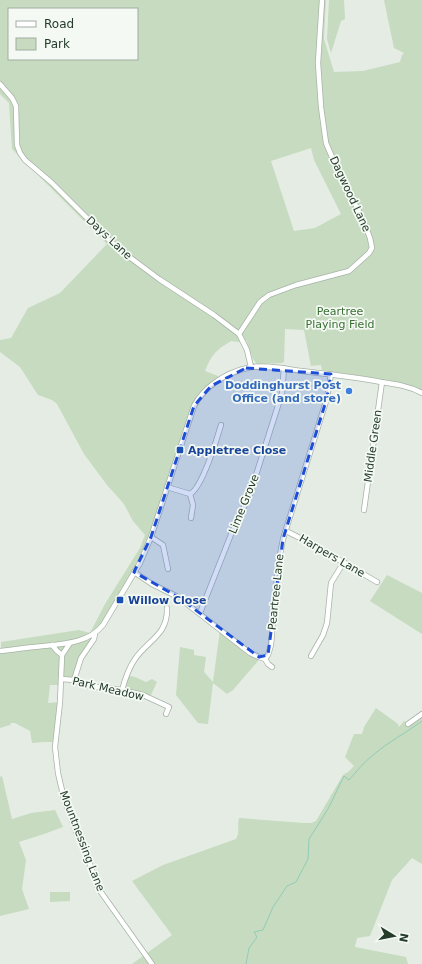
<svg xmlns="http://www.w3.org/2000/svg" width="422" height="964" font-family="'DejaVu Sans',sans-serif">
	<rect width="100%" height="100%" fill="#e4ece4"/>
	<g fill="#c6dbbf" fill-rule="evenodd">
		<path d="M0 0H326L324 39 334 72 363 71 400 62 402 55 404 53 394 48 384 0H422V393L388 380 322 370 321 365 311 366 304 330 285 329 284 362 282 363 257 364 253 359 246 340 239 342 231 341C216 350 212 354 205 371L218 376 219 380 198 399 140 563 81 658 74 680 61 679V685H50L48 703 60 702 56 742H43L32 743 30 731 15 723H11L10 725 0 728V651H1V642L79 630 90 633 105 604 140 548 145 535 133 521 124 504 107 485 84 454 57 404 52 400 38 395 20 367 0 352V340L11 338 28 308 60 293 107 244 12 149 9 103 0 94ZM9 9H137V59H9ZM311 148 314 160 341 214 315 228 294 231 271 161Z"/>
		<polygon points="329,0 344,0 345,19 341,21 331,53 327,39"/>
		<polygon points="387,575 422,593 422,634 370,601"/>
		<polygon points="220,630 259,657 258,661 233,690 227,694 213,683 208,724 198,723 176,695 180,647 194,650 194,655 206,657 204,672 213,682"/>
		<polygon points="126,675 135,677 146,682 152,679 157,682 149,699 122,690"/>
		<path d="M376 708 398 724 399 727 404 721 408 723 422 714V864L412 858 392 880 370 936 357 938 355 947 406 957 408 964H132L172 935 132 881 163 865 236 839C240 832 237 827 239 818L304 823H311L316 821 343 775 348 772 354 766 345 757 354 734H362L364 727Z"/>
		<polygon points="2,776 12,819 31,813 55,810 63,827 44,834 19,842 26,860 22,889 29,909 0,916 0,777"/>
		<polygon points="50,892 70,892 70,901 50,902"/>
	</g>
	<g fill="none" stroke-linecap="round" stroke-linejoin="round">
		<path stroke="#92ccb7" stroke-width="1" d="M246 964 249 948 257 937 254 932 263 930 273 907 287 886 296 882 308 859 309 839 328 809 344 776 349 780C356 772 364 762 373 755 388 742 406 733 422 721"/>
		<g stroke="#a7b4a8" stroke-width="6">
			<g id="minor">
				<polyline points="0,84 12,98 16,106 17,145 20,153 25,160 52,183 110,241 124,253 159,279 214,315 239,334 247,350 251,367"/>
				<polyline points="239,334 260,302 269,295 296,285 349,271 369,253 372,248 370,238 361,215 341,178 326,143 321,107 318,63 322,0"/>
				<path d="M167 487 190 494C202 488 217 439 221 425"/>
				<polyline points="190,494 193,505 191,518"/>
				<polyline points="364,510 382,382"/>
				<polyline points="286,531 310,543 377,582"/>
				<polyline points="151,537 163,545 168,569"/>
				<polyline points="134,572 152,584 178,597 250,653 259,657 265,659 268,655 271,645 278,565 283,539 327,398 331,374"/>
				<polyline points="200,613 232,532 250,494 282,393 284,368"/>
				<polyline points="70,643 62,655 60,702 55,747 58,773 64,799 77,834 86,852 98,888 152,964"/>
				<polyline points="52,645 57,651 62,655"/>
				<path d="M0 651C11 650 23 648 34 647 58 644 87 645 103 625L140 563 151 537 194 406C204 387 225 373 247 368 261 364 287 369 302 371 328 374 355 377 381 382 395 384 409 386 422 393"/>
				<polyline points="311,656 323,635 327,623 331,583 344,562"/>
				<polyline points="265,659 268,664 272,667"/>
				<polyline points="61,679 74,680 88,686 122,690 143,695 169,707 166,714"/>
				<polyline points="74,680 81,658 94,639 95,634"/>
				<path d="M122 690C125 679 128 669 135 659 148 640 168 635 167 608"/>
				<polyline points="408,724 422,714"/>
			</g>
		</g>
		<use href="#minor" stroke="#fff" stroke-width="4.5"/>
	</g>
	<path fill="#1d4ed8" fill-opacity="0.2" stroke="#1d4ed8" stroke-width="3" stroke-dasharray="8 5" stroke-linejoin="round" d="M246 368 331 374 327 398 283 539 268 655 259 657 178 597 134 572 151 537 194 406 211 386Z"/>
	<circle fill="#3f7fe0" stroke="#f4f9f4" stroke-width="1.5" cx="349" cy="391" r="4"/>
	<g fill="#1a4fb4" stroke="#f4f9f4" stroke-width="1.5">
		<rect x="176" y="446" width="8" height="8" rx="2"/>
		<rect x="116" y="596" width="8" height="8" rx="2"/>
	</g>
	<g text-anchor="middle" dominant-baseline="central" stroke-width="3.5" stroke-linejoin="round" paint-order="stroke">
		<g font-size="11" fill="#253c2a" stroke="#f4f9f4">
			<text transform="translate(350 194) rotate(65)">Dagwood Lane</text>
			<text transform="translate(109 238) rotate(43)">Days Lane</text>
			<text transform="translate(373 446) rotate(-82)">Middle Green</text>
			<text transform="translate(244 504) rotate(-68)">Lime Grove</text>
			<text transform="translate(332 556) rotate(30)">Harpers Lane</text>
			<text transform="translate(276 592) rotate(-84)">Peartree Lane</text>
			<text transform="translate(108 689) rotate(13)">Park Meadow</text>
			<text transform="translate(82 841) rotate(69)">Mountnessing Lane</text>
		</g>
		<g font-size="11" fill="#3a6f33" stroke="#f4f9f4">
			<text x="340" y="311">Peartree<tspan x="340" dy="13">Playing Field</tspan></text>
		</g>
		<g font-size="11" font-weight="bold" fill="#366cbe" stroke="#f4f9f4" text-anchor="end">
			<text x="341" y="385">Doddinghurst Post<tspan x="341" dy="13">Office (and store)</tspan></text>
		</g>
		<g font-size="11" font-weight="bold" fill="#164399" stroke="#f4f9f4" text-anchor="start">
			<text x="188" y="450">Appletree Close</text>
			<text x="128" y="600">Willow Close</text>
		</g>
	</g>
	<rect x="8" y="8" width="130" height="52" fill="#f4f9f4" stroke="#a1ada3"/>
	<rect x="16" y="21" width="20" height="6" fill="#ffffff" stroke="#a1ada3"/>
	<text x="44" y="28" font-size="12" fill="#253c2a">Road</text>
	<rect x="16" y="38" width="20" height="12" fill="#c6dbbf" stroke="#a1ada3"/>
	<text x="44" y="48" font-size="12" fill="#253c2a">Park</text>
	<g transform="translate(394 936) rotate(100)" stroke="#f4f9f4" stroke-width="3" paint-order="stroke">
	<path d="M0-3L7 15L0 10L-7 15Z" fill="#253c2a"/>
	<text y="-6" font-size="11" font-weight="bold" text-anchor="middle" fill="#253c2a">N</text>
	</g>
</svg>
